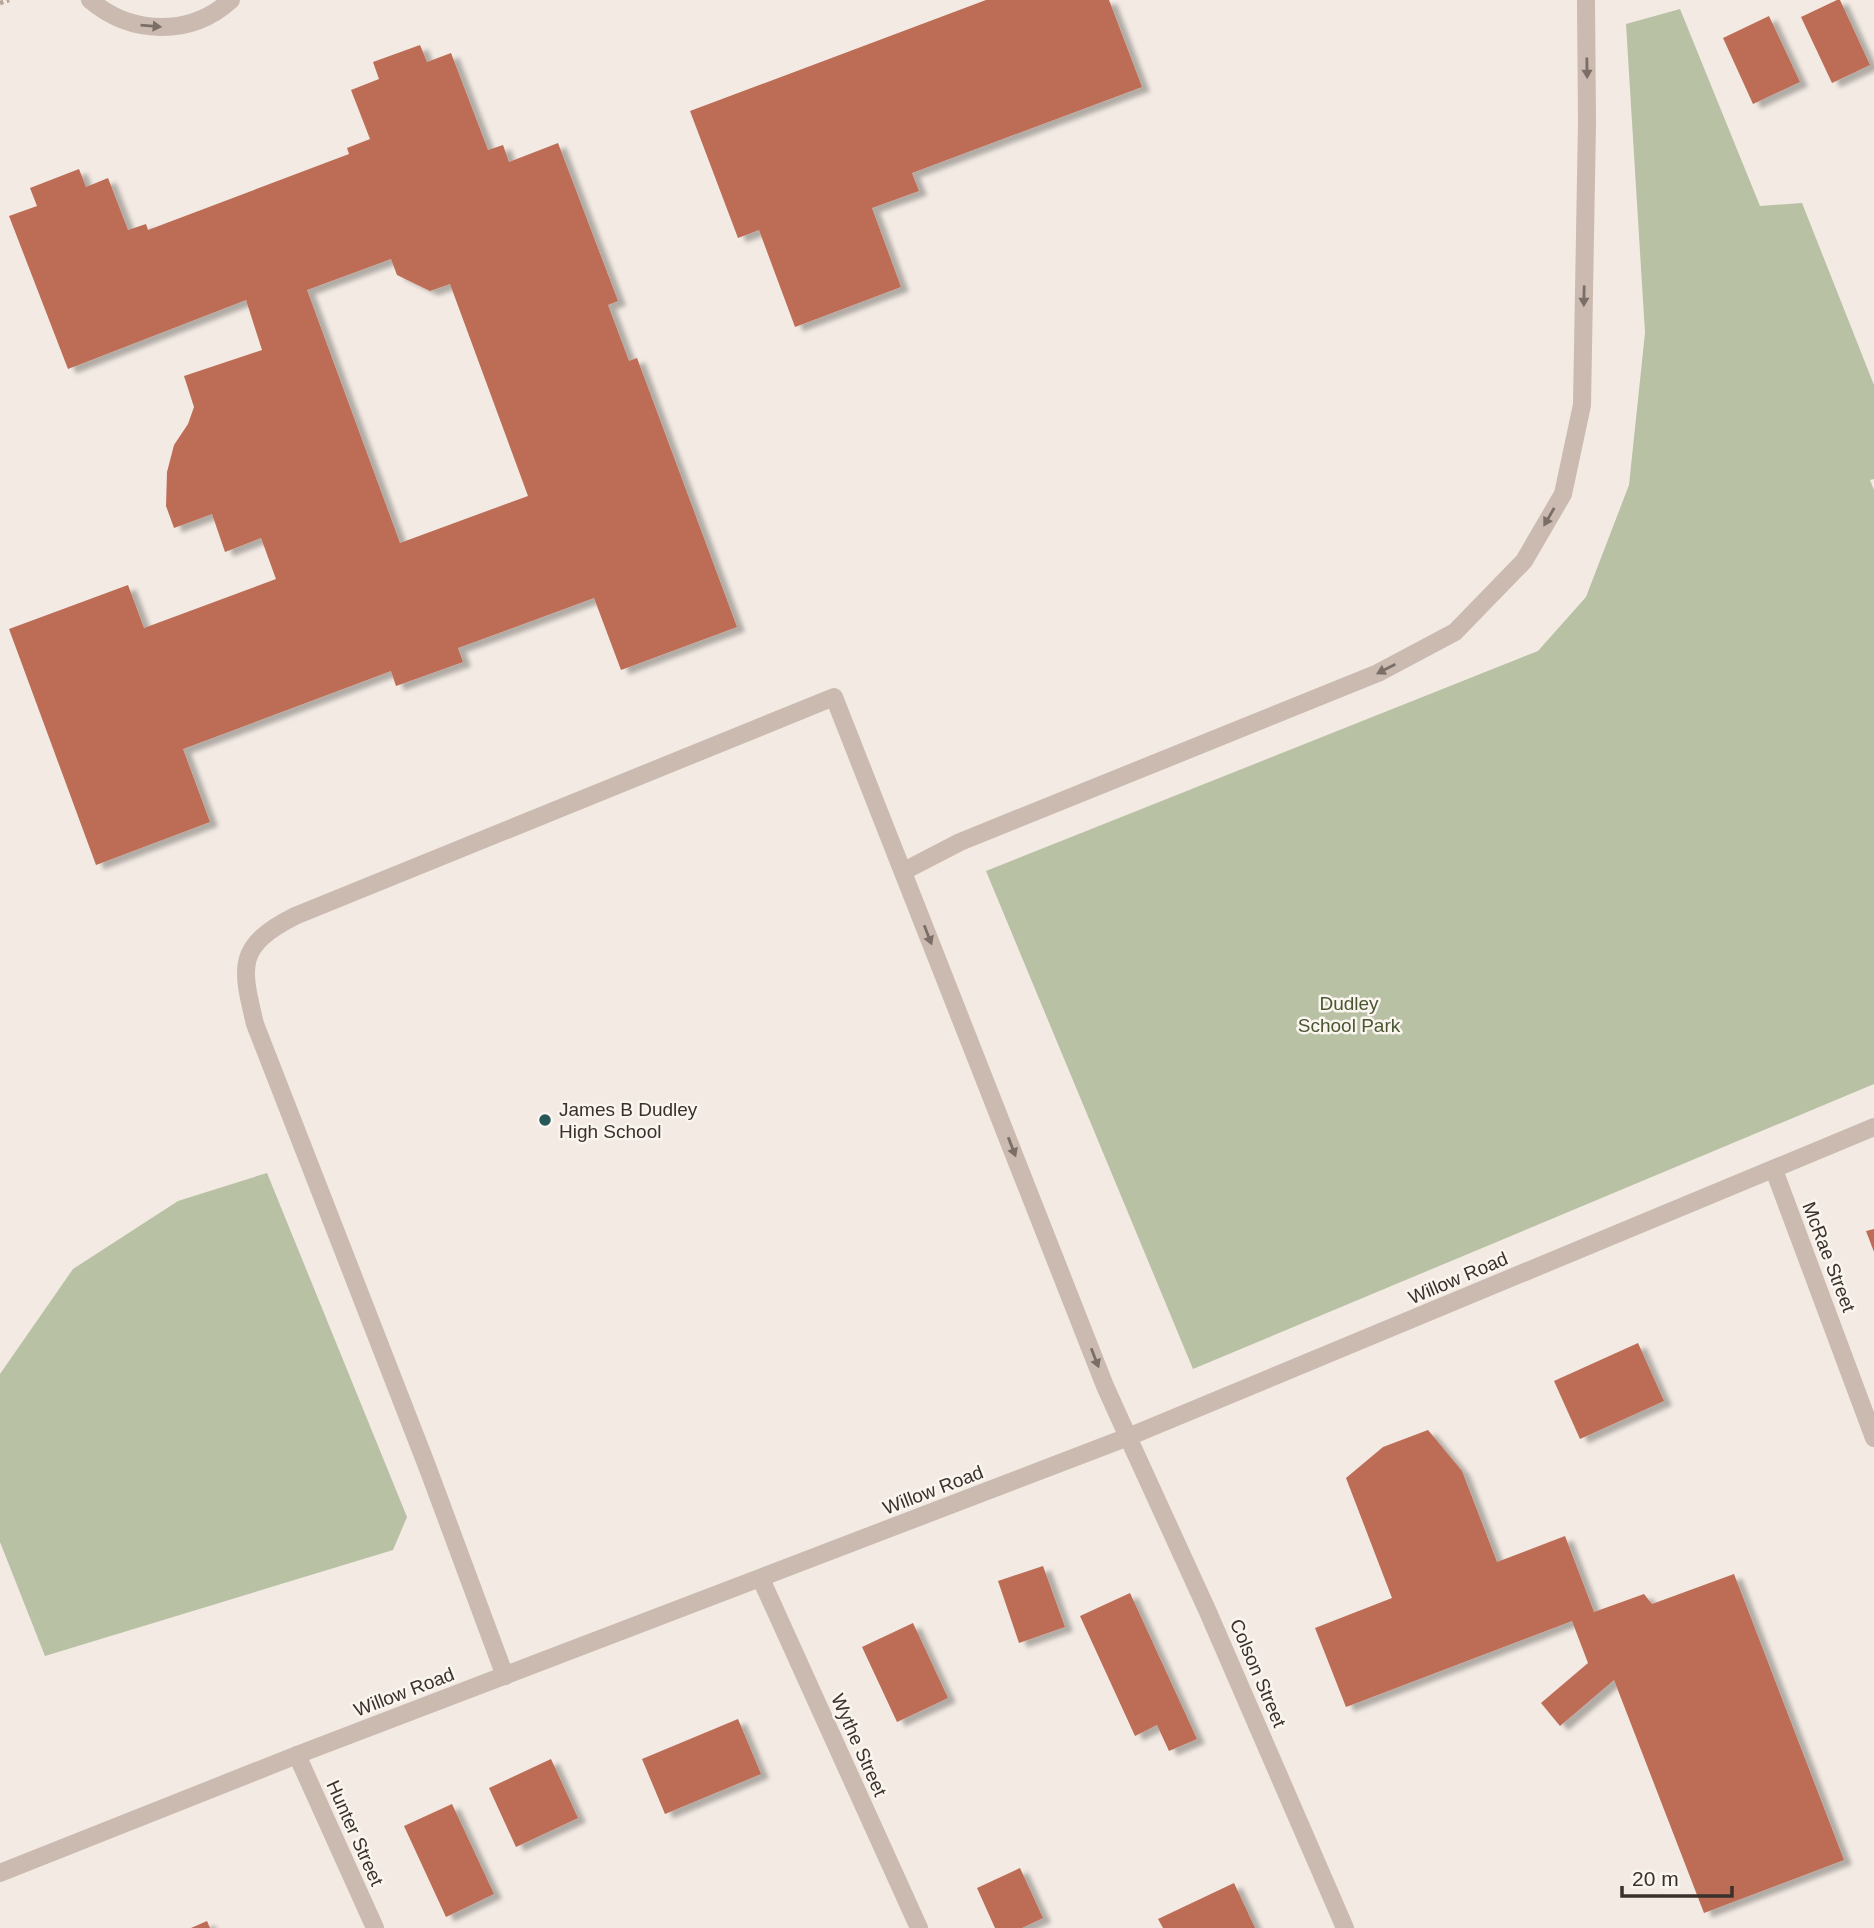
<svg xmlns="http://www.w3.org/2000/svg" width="1874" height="1928" font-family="Arial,sans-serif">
	<defs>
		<filter id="shadow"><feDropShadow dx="8" dy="4.5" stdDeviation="2" flood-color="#0004"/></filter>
	</defs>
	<rect width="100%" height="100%" fill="#f2eae3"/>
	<g fill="#b8c1a3">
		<polygon points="1680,9 1760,206 1802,203 1874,385 1874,479 1870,480 1874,490 1874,1084 1193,1369 986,871 1538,651 1586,597 1629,485 1645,333 1626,24"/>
		<polygon points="267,1173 407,1517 393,1550 45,1656 0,1542 0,1374 73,1269 178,1201"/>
	</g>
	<g fill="#bd6c56" fill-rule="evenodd" filter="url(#shadow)">
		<polygon points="986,0 1109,0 1142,87 912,173 919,191 872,208 901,287 795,327 759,230 738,238 690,111"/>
		<polygon points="1837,0 1840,0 1870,65 1832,83 1801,17"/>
		<polygon points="1769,16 1800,82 1753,104 1723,38"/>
		<path d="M420 45 427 62 451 53 488 150 503 145 509 162 558 143 618 301 608 305 629 361 637 358 737 627 621 670 594 598 458 648 463 662 396 686 391 671 183 749 210 822 96 865 9 629 128 585 144 628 276 579 261 538 225 552 212 514 174 528 166 506 167 472 174 445 188 424 194 407 184 376 262 350 246 300 68 369 9 216 37 206 30 188 79 169 86 187 108 178 128 230 146 224 148 230 349 154 347 148 370 139 351 90 379 79 373 62ZM391 259 397 275 430 291 450 284 528 496 400 543 307 290Z"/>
		<polygon points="1874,1229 1874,1252 1866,1231"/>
		<polygon points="1638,1343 1664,1401 1580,1439 1554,1381"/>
		<polygon points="1428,1430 1462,1471 1497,1562 1565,1536 1594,1612 1644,1594 1652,1604 1734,1574 1844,1860 1704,1913 1614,1680 1560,1726 1541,1703 1588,1663 1572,1621 1346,1707 1315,1628 1392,1598 1346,1478 1383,1447"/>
		<polygon points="1043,1566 1065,1627 1019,1643 998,1581"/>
		<polygon points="1130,1593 1197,1739 1169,1751 1157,1725 1135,1736 1080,1616"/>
		<polygon points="913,1623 948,1698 897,1722 862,1647"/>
		<polygon points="738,1719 761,1774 665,1814 642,1759"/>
		<polygon points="551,1759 578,1818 516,1847 489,1788"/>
		<polygon points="452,1804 494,1894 446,1917 404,1826"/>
		<polygon points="1020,1868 1043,1918 1022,1928 995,1928 977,1888"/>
		<polygon points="1234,1883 1255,1928 1163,1928 1158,1919"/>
		<polygon points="207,1921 210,1928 191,1928"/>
	</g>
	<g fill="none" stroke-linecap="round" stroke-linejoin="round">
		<polyline stroke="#b6a599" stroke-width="4.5" stroke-dasharray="3.5 3.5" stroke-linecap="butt" points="0,3 9,0"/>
		<g stroke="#cabaaf" stroke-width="18">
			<path d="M90 0C131 35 190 37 231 0"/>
			<polyline points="904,871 960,842 1378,673 1455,632 1524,561 1563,494 1582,405 1587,122 1586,0"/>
			<path d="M505 1676 427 1466 255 1024C241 966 236 946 295 916L834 697 1105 1386 1128 1437"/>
		</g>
		<g stroke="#cabaaf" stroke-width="18">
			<polyline points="1774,1170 1874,1438"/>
			<polyline points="1128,1437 1208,1612 1345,1928"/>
			<polyline points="761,1579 919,1928"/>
			<polyline points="297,1755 375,1928"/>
		</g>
		<polyline stroke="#cabaaf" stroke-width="18" points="0,1873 297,1755 1128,1437 1874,1127"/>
	</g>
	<defs><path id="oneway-solid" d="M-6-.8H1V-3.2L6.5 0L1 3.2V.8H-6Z" transform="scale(1.75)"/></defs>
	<g fill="#7b6e67">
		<use href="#oneway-solid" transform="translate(151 26) rotate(5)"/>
		<use href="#oneway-solid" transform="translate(1587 68) rotate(89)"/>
		<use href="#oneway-solid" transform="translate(1584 296) rotate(91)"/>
		<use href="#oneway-solid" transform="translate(1549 517) rotate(120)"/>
		<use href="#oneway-solid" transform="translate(1386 669) rotate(153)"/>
		<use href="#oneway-solid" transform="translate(928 935) rotate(69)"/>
		<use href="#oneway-solid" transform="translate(1012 1147) rotate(69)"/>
		<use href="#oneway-solid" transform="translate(1095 1358) rotate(69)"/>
	</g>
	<circle fill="#255658" stroke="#faf5ef" stroke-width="2.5" cx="545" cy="1120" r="7"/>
	<g text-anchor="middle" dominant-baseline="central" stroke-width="5" stroke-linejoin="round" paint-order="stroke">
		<g font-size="19" fill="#4a5632" stroke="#faf5ef">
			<text x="1349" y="1003">Dudley<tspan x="1349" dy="22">School Park</tspan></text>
		</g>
		<g font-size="19" fill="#3a302c" stroke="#faf5ef" text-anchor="start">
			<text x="559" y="1109">James B Dudley<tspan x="559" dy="22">High School</tspan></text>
		</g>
		<g font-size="19" fill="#3a302c" stroke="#faf5ef">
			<text transform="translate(1829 1257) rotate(69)">McRae Street</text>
			<text transform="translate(1458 1278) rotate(-23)">Willow Road</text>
			<text transform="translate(933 1490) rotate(-21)">Willow Road</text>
			<text transform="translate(1258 1673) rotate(67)">Colson Street</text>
			<text transform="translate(404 1692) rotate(-21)">Willow Road</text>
			<text transform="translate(859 1745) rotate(66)">Wythe Street</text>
			<text transform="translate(355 1833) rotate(66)">Hunter Street</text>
		</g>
	</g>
	<path d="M1622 1886v10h110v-10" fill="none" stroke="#3a302c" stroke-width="3.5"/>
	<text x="1632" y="1886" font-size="21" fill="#3a302c" stroke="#faf5ef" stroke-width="5" paint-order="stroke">20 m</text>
</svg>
